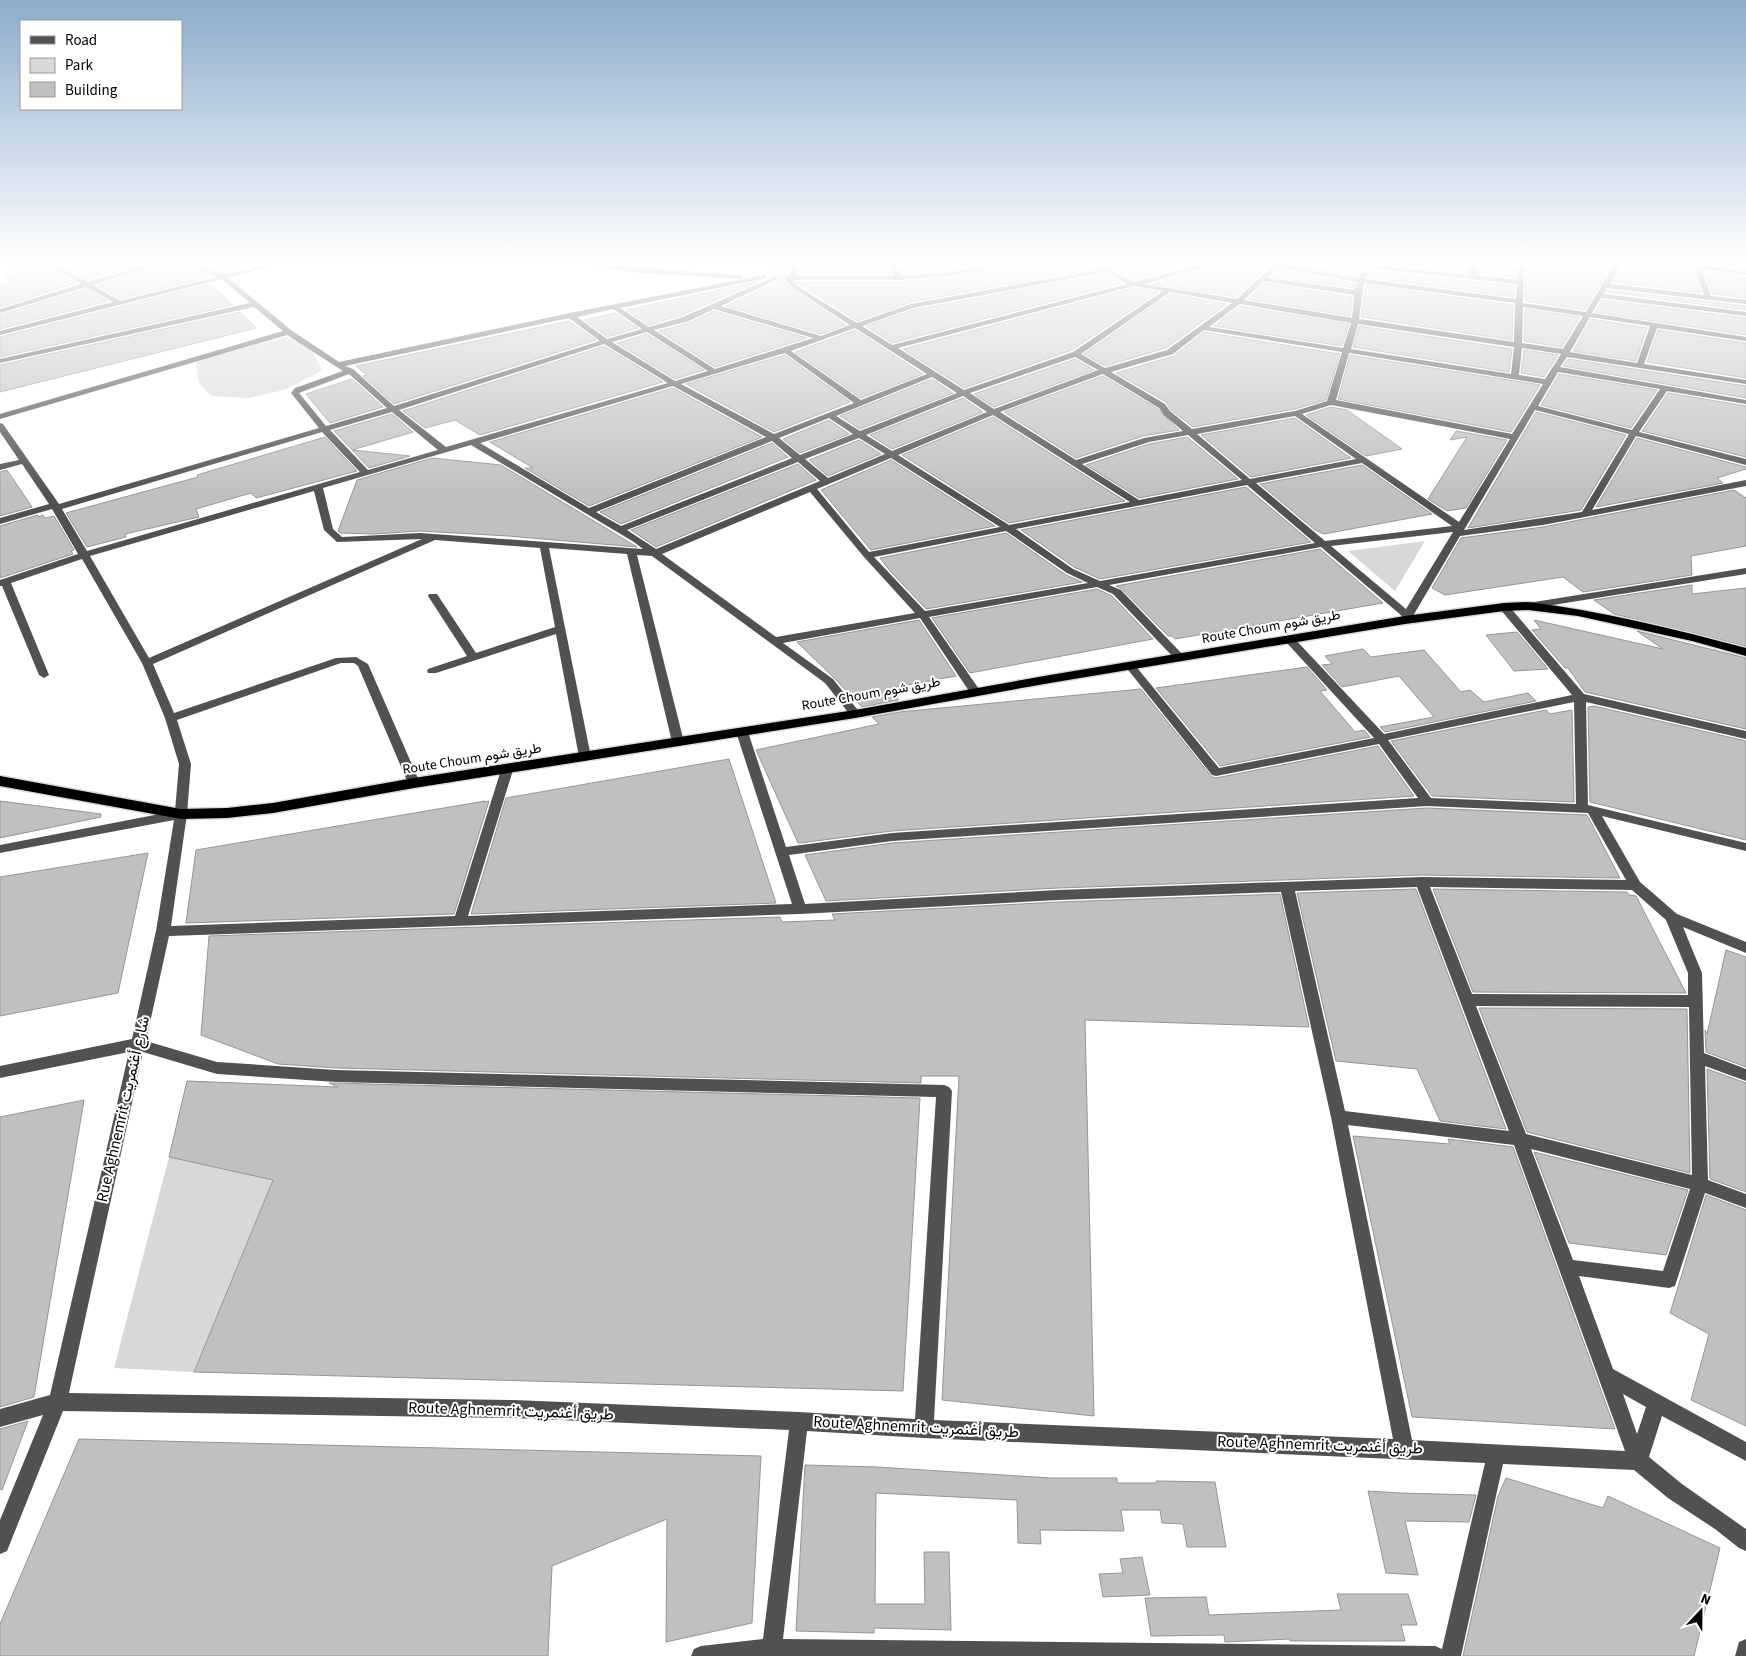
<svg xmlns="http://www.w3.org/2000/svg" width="1746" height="1656" font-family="'Source Sans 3',Vazirmatn,sans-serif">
	<rect width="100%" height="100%" fill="#fff"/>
	<g fill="#d8d8d8">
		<polygon points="285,337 310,346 322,371 284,390 249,398 211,396 199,383 196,361"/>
		<polygon points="1425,541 1395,591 1348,551"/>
		<polygon points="169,1157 273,1180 194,1372 114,1368"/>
	</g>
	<g fill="#c0c0c0" stroke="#959595">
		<polygon points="8,263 44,263 76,283 0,307 0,287 12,283 3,276 19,272"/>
		<polygon points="58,263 144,263 88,280"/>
		<polygon points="164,263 186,263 211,276 120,299 98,286"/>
		<polygon points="199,263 236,263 237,270 222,272"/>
		<polygon points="769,263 788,263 788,275 782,278 792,289 846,325 821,334 726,306 779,281 780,277 777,274 770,277"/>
		<polygon points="798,263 886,263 892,274 798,274"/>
		<polygon points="897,263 988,263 948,270 903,274"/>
		<polygon points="1020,263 1089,263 1094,264 1097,268 911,302 857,321 796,282 900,282 948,278"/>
		<polygon points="1103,263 1198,263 1134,280"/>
		<polygon points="1221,263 1272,263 1236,297 1153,284"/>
		<polygon points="1354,263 1363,263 1360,267 1365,270 1515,286 1514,297 1367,277 1368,273 1364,270 1360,271 1357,276 1289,264 1329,269 1331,264 1353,267"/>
		<polygon points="1376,263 1468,263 1466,273"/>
		<polygon points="1478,263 1516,263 1515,278 1477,273"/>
		<polygon points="1526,263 1613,263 1585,310 1525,301"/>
		<polygon points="1624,263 1663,263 1694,271 1701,293 1613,282"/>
		<polygon points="1702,263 1746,263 1746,269"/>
		<polygon points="1279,270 1355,284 1354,288 1272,277"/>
		<polygon points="1705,271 1746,277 1746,298 1712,294"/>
		<polygon points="1106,274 1122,283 892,343 866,326 913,310"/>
		<polygon points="757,282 682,315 649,325 626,310"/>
		<polygon points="1265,283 1352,297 1350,316 1248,299"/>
		<polygon points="210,284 233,305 0,357 0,337"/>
		<polygon points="1366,285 1513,305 1512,340 1361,317"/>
		<polygon points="1134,288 1158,292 1072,350 964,388 903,349"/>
		<polygon points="86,289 108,301 0,329 0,315"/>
		<polygon points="1608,290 1746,306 1746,310 1607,292"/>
		<polygon points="1170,294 1227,304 1166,348 1105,366 1084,354"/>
		<polygon points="1602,300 1746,318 1746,335 1595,312"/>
		<polygon points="1240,306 1349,324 1342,346 1214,326"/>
		<polygon points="1525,309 1580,317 1562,347 1524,341"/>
		<polygon points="714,311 807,338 715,367 659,331 689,323"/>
		<polygon points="240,312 256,328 0,392 0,365"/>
		<polygon points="615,313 638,328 607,337 584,320"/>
		<polygon points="1591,319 1647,328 1636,361 1573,351"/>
		<polygon points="569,321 596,340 394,404 363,376 367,375 356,366"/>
		<polygon points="1359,326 1512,349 1509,372 1353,347"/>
		<polygon points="855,330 923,374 861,398 795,352"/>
		<polygon points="1658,330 1746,343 1746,378 1647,362"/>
		<polygon points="1204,332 1340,354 1326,400 1295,409 1193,427 1171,410 1166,402 1116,373 1174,356"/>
		<polygon points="647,334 704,370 675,379 617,343"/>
		<polygon points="604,346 663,382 480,435 455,420 425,428 403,411"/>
		<polygon points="1524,350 1558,355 1544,377 1521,373"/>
		<polygon points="785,355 850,402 774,432 686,384"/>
		<polygon points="1350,355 1540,385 1511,432 1338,399"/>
		<polygon points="1075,359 1094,370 994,407 974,394"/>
		<polygon points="1568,359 1746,386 1746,398 1563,366"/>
		<polygon points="1559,374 1657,390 1631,428 1541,405"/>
		<polygon points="1103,376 1158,409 1179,430 1143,436 1076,458 1004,412"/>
		<polygon points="352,379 383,407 330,423 306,394"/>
		<polygon points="932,379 953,393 860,429 840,416"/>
		<polygon points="673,388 762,437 589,506 525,468 533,468 490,442"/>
		<polygon points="1668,393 1746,406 1746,457 1642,431"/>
		<polygon points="963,398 983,412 892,449 870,435"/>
		<polygon points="1331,407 1347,410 1402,449 1366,456 1306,415"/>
		<polygon points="1536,412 1626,435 1581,510 1468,528"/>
		<polygon points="392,414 413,432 352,450 410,456 369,468 334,431"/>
		<polygon points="993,417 1125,501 1009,523 902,455"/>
		<polygon points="1295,418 1351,458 1251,477 1201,435"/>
		<polygon points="829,420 849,434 800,453 783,439"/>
		<polygon points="1456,431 1507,440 1466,508 1447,511 1428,499 1467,437 1450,440"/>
		<polygon points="325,437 357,471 256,498 251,493 196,509 199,517 125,534 126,537 87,547 66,513 198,477 197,475"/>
		<polygon points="1187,437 1238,479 1139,498 1086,465 1149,444"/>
		<polygon points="1637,438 1746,467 1746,469 1717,478 1723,483 1596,507"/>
		<polygon points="859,440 881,454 828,476 809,460"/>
		<polygon points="772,443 788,457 621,524 600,512"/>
		<polygon points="432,458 501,465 637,547 508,536 420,531 374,534 340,533 338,531 357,480"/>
		<polygon points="891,460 995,526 871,550 821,490"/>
		<polygon points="798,464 816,480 656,547 631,530"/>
		<polygon points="1362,465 1432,514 1324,534 1315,530 1260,484"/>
		<polygon points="7,470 32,507 0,516 0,472"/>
		<polygon points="1246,487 1311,542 1100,579 1074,567 1021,530"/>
		<polygon points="1734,490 1746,498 1746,546 1691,556 1692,575 1583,592 1563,577 1445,595 1432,588 1461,538 1543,527"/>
		<polygon points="38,515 39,517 43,515 45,518 54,516 74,550 71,551 73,554 0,578 0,526"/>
		<polygon points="1006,533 1066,575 1082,582 926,609 891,572 880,558"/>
		<polygon points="1320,549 1383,603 1175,639 1172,636 1168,636 1122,589 1116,586"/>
		<polygon points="1692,585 1692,594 1746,588 1746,646 1614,614 1594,600"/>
		<polygon points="1097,589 1112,596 1153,639 970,673 932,618"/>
		<polygon points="919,620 956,676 896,687 898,700 862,707 834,678 797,642"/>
		<polygon points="1534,620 1663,649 1637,631 1746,658 1746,729 1585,692 1568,668 1565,668 1532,630 1541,629"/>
		<polygon points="1517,632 1548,669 1514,671 1486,635"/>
		<polygon points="1363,649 1371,657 1424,650 1461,692 1470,690 1484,702 1528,693 1536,701 1385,732 1380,727 1434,717 1399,676 1342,687 1322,665 1332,664 1325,656"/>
		<polygon points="1307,667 1327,690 1320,691 1355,732 1364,730 1370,737 1220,766 1156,688"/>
		<polygon points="1141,689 1212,777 1216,778 1378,746 1414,796 892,831 800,843 798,843 756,750 879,724 872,717 899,712"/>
		<polygon points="1594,706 1746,741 1746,840 1590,802 1588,707"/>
		<polygon points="1546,710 1550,714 1572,710 1574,802 1432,796 1391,741"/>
		<polygon points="729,759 776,903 471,914 506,798"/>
		<polygon points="0,801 101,814 101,817 0,838"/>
		<polygon points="485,801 484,802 489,801 454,914 186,923 196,850"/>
		<polygon points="1427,808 1587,815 1620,878 1422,875 1058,888 826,901 805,855 892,843"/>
		<polygon points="148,853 118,993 0,1016 0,877"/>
		<polygon points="1416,889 1506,1129 1440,1121 1417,1069 1336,1061 1297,893"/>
		<polygon points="1433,889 1627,892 1629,895 1636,896 1686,993 1473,992"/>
		<polygon points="1280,894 1309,1027 1085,1020 1094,1416 942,1400 959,1076 921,1076 921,1083 336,1068 278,1064 201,1035 209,936 780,917 782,922 835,920 832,914 1058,902"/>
		<polygon points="1726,950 1746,957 1746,1067 1706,1052 1705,1030 1707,1034"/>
		<polygon points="1479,1008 1687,1009 1690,1173 1527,1132"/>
		<polygon points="1707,1069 1746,1083 1746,1192 1710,1179"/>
		<polygon points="187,1081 338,1087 329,1083 920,1098 903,1391 194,1372 273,1180 169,1157"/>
		<polygon points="84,1100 34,1397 0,1407 0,1117"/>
		<polygon points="1353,1136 1450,1144 1448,1139 1513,1147 1615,1429 1412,1417"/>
		<polygon points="1534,1152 1688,1190 1666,1255 1569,1243"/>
		<polygon points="1706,1195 1746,1210 1746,1426 1691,1400 1709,1334 1670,1313"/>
		<polygon points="28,1421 2,1490 0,1489 0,1429"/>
		<polygon points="79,1439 761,1456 752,1623 666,1642 667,1519 552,1566 548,1656 0,1656 0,1624"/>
		<polygon points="805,1465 877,1467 1051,1478 1117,1478 1117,1483 1157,1483 1156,1481 1215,1482 1226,1547 1187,1547 1183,1524 1162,1523 1160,1510 1121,1510 1124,1531 1040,1530 1041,1544 1018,1543 1017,1500 876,1493 875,1604 925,1604 924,1552 949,1552 951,1630 874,1628 874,1633 796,1631"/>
		<polygon points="1506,1478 1603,1508 1608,1496 1720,1548 1694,1656 1463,1656 1498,1496"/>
		<polygon points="1368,1491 1399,1493 1476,1495 1469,1522 1405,1521 1418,1575 1386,1573"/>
		<polygon points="1142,1557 1150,1595 1103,1597 1099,1574 1123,1573 1120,1559"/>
		<polygon points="1337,1594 1408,1594 1417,1625 1401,1625 1405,1641 1290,1641 1290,1639 1225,1642 1224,1635 1151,1636 1145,1598 1206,1597 1209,1615 1341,1610"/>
	</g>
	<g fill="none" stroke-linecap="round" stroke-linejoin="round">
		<g stroke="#dbdbdb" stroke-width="3">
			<path id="highway" d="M1528 602C1602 611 1674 629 1746 648V656L1692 641 1578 616 1528 610 1504 611 1405 624 1050 683 855 718 414 788 273 813 227 818 181 819 0 786V776L181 809 227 808 273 803 414 778 855 710 1050 675 1405 616 1504 603Z"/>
		</g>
		<g fill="#515151" fill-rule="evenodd">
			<path d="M46 263H54L88 282 151 263H162L93 285 120 301 216 277 188 263C201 263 215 275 226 274 245 272 262 263 281 263L228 278 291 330 339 362 570 313 764 275 766 276V278L620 308 649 327 683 317 776 276 778 277V279L721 306 821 336 850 325 793 288 784 278 790 276V263H796V276H895L888 263H895L902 276 948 272 1001 263H1018L948 276 900 280H793L797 286 857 323 911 304 1101 269 1096 265 1098 263 1134 282 1207 263H1219L1144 284 1237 299 1275 263 1358 278 1361 273 1363 272 1366 274 1365 279 1516 299 1517 284 1365 268 1362 266 1365 264 1468 275 1470 263H1476L1475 275 1517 280 1518 263H1524L1523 303 1586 312 1615 263H1622L1610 284 1704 295 1695 269 1665 263H1686L1746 271V275L1702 269 1711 296 1746 300V304L1607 288 1604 294 1746 312V316L1601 298 1592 313 1746 337V341L1657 328 1644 364 1746 380V384L1567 357 1560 367 1746 400V404L1667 391 1639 432 1746 459V465L1636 436 1592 510 1746 480V486L1543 525 1460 536 1413 616 1409 622 1405 623 1400 620 1402 616 1321 547 1109 585 1121 590 1184 656 1185 658 1184 660H1176L1113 594 1097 587 929 617 981 692 975 695 971 694 920 618 783 643 833 679 861 714 855 718 851 716 825 683 652 556 637 555 684 742 678 746 672 742 627 554 549 548 591 757 585 761 579 757 556 634 436 673H428L427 671 428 669 467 656 428 596 429 594H437L476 653 555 627 540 548 435 540 153 664 174 713 336 658 356 657 368 664 420 783 414 787 408 783 358 666 354 663H341L177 720 191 764 187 814 171 926 455 916 501 770 507 766 513 770 468 916 792 904 736 732 742 728 748 732 786 847 892 833 1418 798 1379 744 1216 776 1212 775 1125 666 1130 663 1134 664 1219 768 1374 738 1286 642 1285 640 1286 638H1294L1384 734 1572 695 1500 609 1499 607 1504 604 1508 605 1584 694 1746 731V739L1586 702 1588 805 1746 843V851L1602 816 1640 882 1677 914 1746 942V953L1683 927 1702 973 1704 1053 1746 1069V1081L1705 1066 1708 1180 1746 1194V1208L1705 1193 1675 1286 1669 1288 1579 1276 1613 1369 1746 1442V1461L1662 1416 1649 1457 1682 1484 1746 1529V1551L1739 1548 1715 1529 1668 1498 1634 1470 1503 1464 1461 1656H691L694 1649 701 1646 763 1639 789 1430 514 1418 63 1411 7 1551 0 1554V1520L43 1415 0 1427V1409L50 1395 129 1052 0 1078V1066L132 1039 156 931 174 820 0 853V845L175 811 179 764 165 718 142 663 82 559 11 583 49 675 44 678 39 675 2 586H0V580L78 554 52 509 0 524V518L49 504 22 464 0 470V464L19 460 0 432V423L3 424 59 504 319 428 291 393 295 388 343 371 287 335 0 419V414L283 331 254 307 0 363V359L250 303 222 279 0 335V331L113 302 86 287 0 313V309L81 284ZM1278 268 1357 282 1355 290 1268 278ZM1106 272 1127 284 892 345 862 326 913 308ZM1264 281 1354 295 1352 318 1244 300ZM1364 283 1515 303 1514 342 1359 319ZM1134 286 1163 291 1073 352 964 390 898 348ZM1170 292 1232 303 1167 350 1105 368 1081 354ZM1240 304 1351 323 1343 348 1209 327ZM1523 307 1583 316 1563 349 1522 343ZM613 309 642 329 607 339 577 317ZM714 309 813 338 715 369 654 330 689 321ZM1590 317 1650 326 1637 363 1570 352ZM569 318 600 341 394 406 353 369 345 366ZM1358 324 1514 347 1511 374 1351 349ZM855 328 927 374 861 400 791 351ZM1204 330 1342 352 1327 401 1295 411 1192 429 1170 411 1165 404 1111 372 1173 354ZM647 332 708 371 675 381 612 342ZM604 344 668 383 446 447 399 410ZM1522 348 1561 354 1545 379 1519 375ZM785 353 854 403 774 434 681 384ZM1349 353 1543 384 1512 434 1336 400ZM1075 357 1098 370 994 409 970 393ZM1558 372 1660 389 1632 430 1538 406ZM349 374 387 408 326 426 299 393ZM1103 374 1159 408 1164 415 1183 431 1144 438 1076 460 1000 412ZM932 377 957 393 860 431 836 416ZM673 386 766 437 589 508 480 443ZM963 396 987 412 892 451 866 435ZM1331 405 1510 439 1459 522 1302 414ZM1535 410 1629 434 1582 512 1464 530ZM392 412 438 450 368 470 330 430ZM993 415 1130 502 1009 525 898 455ZM1295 416 1356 459 1250 479 1197 434ZM829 418 853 434 800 455 779 438ZM322 432 360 472 87 551 62 509ZM1188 435 1242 480 1139 500 1082 464 1149 442ZM859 438 885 454 828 478 805 459ZM772 441 792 458 621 526 596 512ZM471 445 634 542 643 549 420 533 342 537 333 529 323 488ZM891 458 1000 527 869 552 817 489ZM798 462 820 481 656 549 627 530ZM1362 463 1452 526 1325 541 1256 483ZM1247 485 1315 543 1100 581 1073 569 1016 529ZM314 491 324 530 337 542 422 539 149 658 90 556ZM810 492 864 557 915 613 776 637 662 554ZM1006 531 1067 573 1088 583 925 611 874 557ZM1453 532 1406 609 1331 546ZM1574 702 1576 804 1431 798 1388 740ZM1427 806 1588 813 1626 880 1422 877 1058 890 805 904 789 855 892 841ZM1417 887 1509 1131 1345 1111 1295 891ZM1430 887 1632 890 1666 920 1688 973V995L1472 994ZM1281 892 1331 1117 1393 1439 934 1420 952 1091 949 1087 944 1085 336 1070 217 1062 146 1041 169 936 800 914 1058 900ZM1476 1006 1689 1007 1692 1175 1526 1134ZM143 1052 217 1074 336 1082 936 1097 915 1419 799 1412 514 1400 69 1393ZM1348 1125 1514 1145 1625 1451 1412 1440ZM1531 1149 1690 1189 1663 1271 1573 1260ZM1623 1394 1646 1407 1637 1434ZM807 1431 924 1438 1485 1463 1442 1649 1435 1646 783 1639Z"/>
			<polygon points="581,263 740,275 743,277 740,279 627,272"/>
			<polygon points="1746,568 1746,574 1528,609 1523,606 1528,603"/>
			<polygon points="1746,1639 1746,1656 1735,1656 1739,1642"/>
		</g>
		<use href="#highway" fill="#000" fill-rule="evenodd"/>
	</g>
	<linearGradient id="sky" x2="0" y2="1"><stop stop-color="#8baccb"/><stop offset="0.53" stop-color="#fff"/><stop offset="1" stop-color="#fff" stop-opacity="0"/></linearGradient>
	<rect width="1746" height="495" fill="url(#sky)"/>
	<g text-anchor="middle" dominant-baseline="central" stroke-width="4" stroke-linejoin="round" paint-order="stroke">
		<g font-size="14" fill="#000" stroke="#fff">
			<text transform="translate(1271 627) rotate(-10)">Route Choum طريق شوم</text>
			<text transform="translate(871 694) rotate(-10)">Route Choum طريق شوم</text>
			<text transform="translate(472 759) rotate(-9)">Route Choum طريق شوم</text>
		</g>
		<g font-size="16" fill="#000" stroke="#fff">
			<text transform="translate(123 1109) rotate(-77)">Rue Aghnemrit شارع أغنمريت</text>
			<text transform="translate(511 1411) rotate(2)">Route Aghnemrit طريق أغنمريت</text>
			<text transform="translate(916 1427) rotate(3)">Route Aghnemrit طريق أغنمريت</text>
			<text transform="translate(1320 1445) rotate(2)">Route Aghnemrit طريق أغنمريت</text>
		</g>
	</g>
	<rect x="20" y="20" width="162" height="90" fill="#ffffff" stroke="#999999"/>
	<rect x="30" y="36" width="25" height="8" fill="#515151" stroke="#999999"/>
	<text x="65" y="45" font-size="15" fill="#000000">Road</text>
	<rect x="30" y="58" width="25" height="15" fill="#d8d8d8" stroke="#999999"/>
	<text x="65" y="70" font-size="15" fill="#000000">Park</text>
	<rect x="30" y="82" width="25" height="15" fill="#c0c0c0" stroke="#999999"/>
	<text x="65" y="95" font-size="15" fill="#000000">Building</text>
	<g transform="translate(1701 1611) rotate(22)" stroke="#ffffff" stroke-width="4" paint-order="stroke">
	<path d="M0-4L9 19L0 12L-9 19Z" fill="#000000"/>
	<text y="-8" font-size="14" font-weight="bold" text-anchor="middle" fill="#000000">N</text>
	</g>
</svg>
